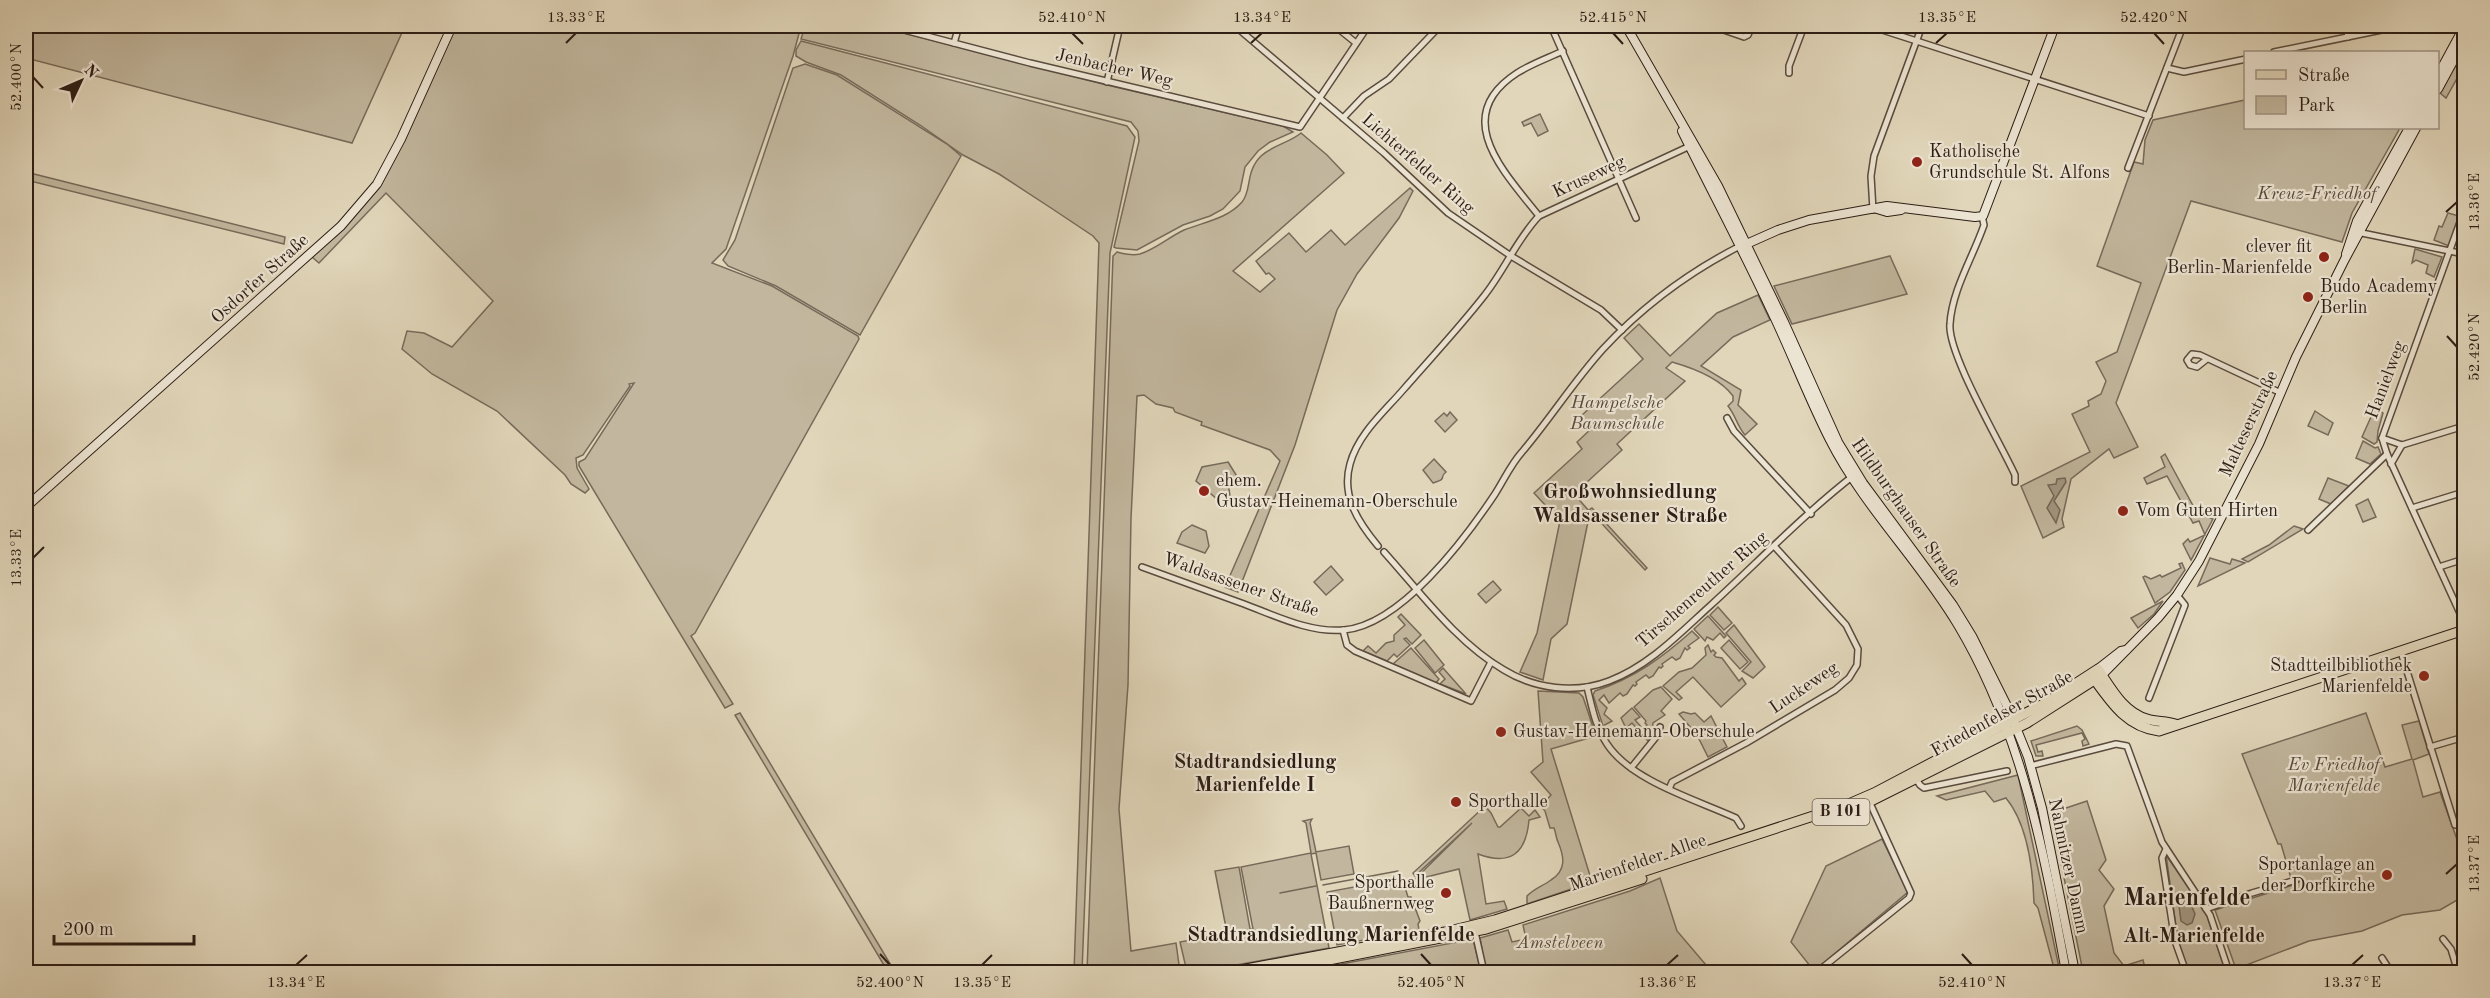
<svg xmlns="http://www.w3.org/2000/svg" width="2490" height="998" font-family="'Old Standard TT',serif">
	<rect width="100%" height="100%" fill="#e1d6ba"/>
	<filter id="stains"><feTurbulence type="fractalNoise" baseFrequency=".00333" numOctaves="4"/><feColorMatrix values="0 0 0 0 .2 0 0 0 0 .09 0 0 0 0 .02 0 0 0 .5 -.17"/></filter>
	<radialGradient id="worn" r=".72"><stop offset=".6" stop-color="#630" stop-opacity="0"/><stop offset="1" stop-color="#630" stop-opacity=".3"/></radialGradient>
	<g fill="#c2b79e" stroke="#776a5a" stroke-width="1.5">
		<polygon points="26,26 405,26 352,143 26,58"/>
		<polygon points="454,26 801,26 793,56 726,249 712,263 772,286 858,336 859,339 695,633 691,636 733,704 725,708 579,466 579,462 585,459 634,383 629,384 630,386 583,455 576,458 577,468 589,489 585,493 571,484 565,475 497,411 432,374 402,349 407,331 424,333 452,347 493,301 386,193 319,263 312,257 343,228 379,186"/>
		<polygon points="805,26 876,26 1107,85 1283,126 1293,132 1270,142 1258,151 1245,167 1240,191 1223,209 1210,216 1183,225 1137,250 1116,248 1114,247 1139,141 1138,131 1131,122 801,39"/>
		<polygon points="801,41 1127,126 1135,137 1110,253 1082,972 1074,972 1099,243 1093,236 1051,208 999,174 963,155 920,125 841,75 806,62 796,56 796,50"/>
		<polygon points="2456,61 2464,66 2446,98 2439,92"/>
		<polygon points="805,64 837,75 947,144 961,156 860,335 776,286 728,266 723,260 735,240 792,71 793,68"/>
		<polygon points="2245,100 2246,128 2400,128 2352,213 2342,242 2191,201 2116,403 2138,447 2114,458 2109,449 2071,479 2062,519 2064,527 2043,538 2021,486 2090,452 2072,414 2089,406 2088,401 2101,394 2106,381 2096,362 2117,352 2141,283 2097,266 2134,162 2143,164 2145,140 2153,120"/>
		<polygon points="1540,114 1548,131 1538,136 1531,123 1524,126 1522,122"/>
		<path d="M1301 133 1327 155 1344 173 1233 271 1260 292 1275 279 1269 273 1266 274 1256 261 1289 233 1306 252 1331 230 1345 245 1410 188 1413 191 1399 218 1357 274 1337 310 1295 445 1238 592 1225 587 1280 461 1270 450 1201 425 1202 422 1175 412 1173 408 1156 404 1144 395 1137 396 1131 518 1128 685 1119 809 1131 951 1176 943 1180 972H1173L1169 968 1167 970 1159 966 1149 972H1087L1113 256 1117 252C1124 254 1132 256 1140 254 1156 249 1169 237 1184 230 1204 222 1227 219 1242 202 1252 190 1245 172 1261 156 1273 145 1289 143 1301 133Z"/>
		<polygon points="26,172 285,237 284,244 26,180"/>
		<polygon points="2448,213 2459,216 2449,246 2434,240 2439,226 2442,227"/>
		<polygon points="2415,249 2442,257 2434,277 2426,273 2428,265 2416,260 2412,263"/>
		<polygon points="1890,256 1907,294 1792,324 1774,286"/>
		<path d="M1758 295 1770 320 1733 337 1701 366 1741 390 1738 405 1757 424 1745 435C1737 426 1736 416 1728 406L1733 401V396C1720 378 1693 368 1672 362L1666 368 1685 381 1617 444 1622 450 1574 494 1590 512 1567 624 1551 639 1543 680 1520 672 1537 633 1560 521 1534 493 1582 449 1577 442 1592 428 1581 416 1643 359 1624 338 1639 324 1670 356 1717 313Z"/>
		<polygon points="2375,408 2383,413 2378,431 2377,442 2374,444 2362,437"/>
		<polygon points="2315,411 2333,423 2328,435 2308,426"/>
		<polygon points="1450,412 1457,420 1445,432 1435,421 1444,413 1447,416"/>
		<polygon points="2363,441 2375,448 2378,447 2381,454 2370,464 2356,458"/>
		<polygon points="2165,454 2197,513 2213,519 2191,560 2183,544 2188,539 2190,542 2205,535 2199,521 2193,523 2167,476 2147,484 2144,478 2165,467 2161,457"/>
		<path d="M1434 459 1446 472C1438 478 1449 478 1433 483L1423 470Z"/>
		<polygon points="1228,462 1238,478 1231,479 1228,482 1230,496 1220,494 1217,499 1196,481 1202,467"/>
		<polygon points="2328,478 2349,486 2331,504 2319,499"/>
		<polygon points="2368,499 2376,517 2363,522 2356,505"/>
		<polygon points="1592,508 1647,568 1645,570 1589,510"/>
		<polygon points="1192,525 1206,531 1209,546 1205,553 1177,543 1182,532"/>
		<polygon points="2294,526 2303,529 2248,562 2242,559 2269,545"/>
		<polygon points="2210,558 2230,564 2232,559 2245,563 2198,586"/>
		<polygon points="2182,563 2185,570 2170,592 2155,603 2143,577 2145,576 2151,579 2160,575 2162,577 2181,568 2179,564"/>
		<polygon points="1331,566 1343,580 1326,595 1314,582"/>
		<polygon points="1493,581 1501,590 1486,603 1478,594"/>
		<polygon points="2163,601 2154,614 2138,628 2131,618"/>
		<polygon points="1718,607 1732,623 1724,630 1710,615"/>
		<polygon points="1401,614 1421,635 1412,644 1406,638 1404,639 1410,645 1397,657 1394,654 1387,661 1363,651 1368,646 1376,653 1386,643 1394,641 1394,635 1405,625 1398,617"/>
		<polygon points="1708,616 1726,636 1724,638 1720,633 1713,640 1707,637 1705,641 1694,629"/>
		<polygon points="1734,625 1765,667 1753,678 1742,671 1751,662 1726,633"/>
		<path d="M1692 631 1699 638 1688 646 1690 648 1687 650 1685 648 1680 658 1676 660 1672 657 1662 664 1663 666 1661 668 1659 667 1653 676 1649 678 1646 675 1636 682 1637 684 1635 686 1633 685 1627 694 1623 696 1620 693 1609 703 1604 695 1599 700 1607 708 1604 714 1612 721 1603 726 1593 695 1595 691C1634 678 1662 658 1692 631Z"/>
		<polygon points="1424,640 1444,665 1435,673 1415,648"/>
		<polygon points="1729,640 1748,662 1740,669 1721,648"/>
		<polygon points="1708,645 1711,652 1713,650 1716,653 1714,655 1716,657 1722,658 1739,681 1742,678 1746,684 1721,707 1693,677 1676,692 1682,698 1679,700 1663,686 1679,672 1692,668 1706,655 1705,648"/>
		<polygon points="1411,648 1439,679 1436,683 1393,664"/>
		<polygon points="1443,668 1466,694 1440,684 1445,679 1439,672"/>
		<polygon points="1661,687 1672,699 1661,711 1665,715 1653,723 1652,734 1648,741 1632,723 1626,728 1621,718 1632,708 1640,717 1635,720 1643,729 1647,725 1645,723 1646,721 1634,707 1653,690"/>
		<path d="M1538 691 1579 693 1583 697 1596 736 1551 749 1592 882 1527 904V896C1535 888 1543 886 1551 880 1567 870 1564 856 1558 842 1556 838 1556 833 1554 828H1550L1545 811 1541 806 1551 795 1531 772 1543 762Z"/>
		<polygon points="1683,712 1691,714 1695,713 1704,722 1711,716 1727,747 1708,757 1697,735 1679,714"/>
		<polygon points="740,713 895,972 888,972 735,715"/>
		<polygon points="2366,713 2385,767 2412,759 2402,725 2419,721 2429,754 2413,760 2423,797 2440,792 2464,859 2464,896 2440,910 2402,915 2362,931 2309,941 2236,969 2215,910 2293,885 2281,844 2278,844 2242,754"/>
		<polygon points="2077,726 2082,730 2089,744 2083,746 2082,741 2085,739 2082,733 2036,745 2038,752 2042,751 2043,756 2036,756 2031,741"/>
		<path d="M2018 775 2060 972H2055L2038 908 2034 903C2033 869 2028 825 2006 798L1994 802 1985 791 1946 800 1937 796Z"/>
		<polygon points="2087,801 2106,860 2099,870 2114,889 2104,906 2114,953 2124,966 2143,960 2146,972 2083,972 2051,813"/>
		<path d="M1485 806 1491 813 1498 827H1500L1521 808 1529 816 1535 810 1540 817 1529 820C1526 854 1510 866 1478 854L1486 904 1504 901 1507 909 1470 920 1459 869 1414 880 1472 823 1415 876 1413 873Z"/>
		<polygon points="1312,819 1310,823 1316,852 1349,846 1354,874 1321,880 1316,853 1311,854 1329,948 1198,972 1187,972 1180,942 1227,933 1215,871 1239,867 1250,929 1253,929 1241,867 1311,853 1306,823 1303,821"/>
		<polygon points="1882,839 1908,892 1814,971 1791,942 1826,866"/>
		<polygon points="2166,855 2206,913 2226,972 2188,972 2178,940"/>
		<polygon points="1402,878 1408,897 1411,897 1420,921 1418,924 1419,930 1337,945 1327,892"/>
		<polygon points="1660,878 1677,931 1712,972 1486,972 1480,938 1508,930 1512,942 1526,939 1523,925 1630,891"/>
		<polygon points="1473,939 1481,972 1299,972"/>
	</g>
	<g fill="#a39782" stroke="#736656" stroke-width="1.5">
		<polygon points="2065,478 2066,482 2054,501 2060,510 2056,523 2047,508 2054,496 2048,485 2056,484 2057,479"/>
		<polygon points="2185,903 2192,907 2195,914 2192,923 2187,925 2181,921 2179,906"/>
	</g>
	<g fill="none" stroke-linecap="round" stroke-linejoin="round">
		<g stroke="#736656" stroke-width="1.5">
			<polyline points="1323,885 1398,871"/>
			<polyline points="1280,893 1316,886"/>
		</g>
		<g stroke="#594b3e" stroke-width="8">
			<g id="street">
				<polyline points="889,26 1030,63 1300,127 1368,26"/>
				<polyline points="1235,26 1384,153 1448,213 1511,256 1601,310 1622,330"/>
				<polyline points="1335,26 1356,43"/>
				<polyline points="1551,26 1636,218"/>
				<polyline points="1712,26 1744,37 1748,35 1752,26"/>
				<polyline points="1870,26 2149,116"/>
				<polyline points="2346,26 2348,37"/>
				<polyline points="954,43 959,26"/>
				<polyline points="2274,52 2401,26"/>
				<polyline points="2167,68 2184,72 2246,59"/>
				<polyline points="1789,73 1789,66 1804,26"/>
				<polyline points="1107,82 1120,26"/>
				<polyline points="1343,118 1364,96 1389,79 1440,26"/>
				<polyline points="2128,168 2183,26"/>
				<polyline points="1873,210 1871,176 1874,156 1922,26"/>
				<polyline points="2464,211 2382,438 2387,454 2464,622"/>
				<path d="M1539 216C1505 173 1449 117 1517 73 1531 64 1548 58 1563 51"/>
				<path d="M1982 216 1984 225C1973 257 1952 290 1950 324 1947 353 2001 444 2015 475V482"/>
				<polyline points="2357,232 2464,254"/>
				<polyline points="2207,359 2197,367 2190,365 2187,360 2192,354 2200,355 2281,393"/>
				<polyline points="1727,418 1734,431 1811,514"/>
				<polyline points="2382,438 2402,445 2464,426"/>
				<polyline points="2391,464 2402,445"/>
				<polyline points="2412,508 2464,492"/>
				<polyline points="2308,530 2387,454"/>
				<path d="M1378 546C1358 522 1341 496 1350 464 1358 434 1384 412 1403 390 1430 359 1459 328 1484 296 1504 271 1517 239 1539 216L1690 146"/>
				<path d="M1384 552C1421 593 1456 642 1504 670 1535 689 1575 694 1609 681 1649 666 1680 633 1711 605 1758 562 1803 515 1853 476"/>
				<path d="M1142 567C1176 579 1210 592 1244 604 1276 616 1310 633 1344 630 1401 625 1465 539 1495 494 1504 480 1511 464 1522 452 1550 419 1574 381 1603 349 1642 307 1689 272 1740 246"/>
				<polyline points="2439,567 2464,559"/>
				<polyline points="1343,630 1347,645 1355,651 1471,701 1491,662"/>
				<polyline points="2460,631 2464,641"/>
				<polyline points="2401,652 2455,825 2464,822"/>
				<path d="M1587 687C1592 707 1595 726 1607 744 1631 781 1697 800 1736 818L1741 826"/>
				<polyline points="2149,698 2185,605 2177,595"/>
				<polyline points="2430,747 2464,737"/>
				<polyline points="2030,766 2116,744 2127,746 2162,842 2210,915 2229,972"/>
				<polyline points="1631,768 1656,737 1660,727"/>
				<polyline points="1916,779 1920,785 1924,788 2007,771"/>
				<polyline points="1669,789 1672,782 1746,743 1835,690 1849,678 1857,665 1858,649 1846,625 1775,547"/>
				<polyline points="2166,849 2162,858 2175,941 2186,972"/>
				<polyline points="2206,909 2252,893 2296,880"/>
				<polyline points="1475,932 1484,972"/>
				<polyline points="2443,939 2451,949 2458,972"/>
				<polyline points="2382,958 2391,972"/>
				<polyline points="2321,968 2322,972"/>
				<polyline points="1817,972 1909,898 1911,893 1869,801"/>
			</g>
		</g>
		<g stroke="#2c1d15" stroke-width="10">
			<g id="secondary">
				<polyline points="1626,26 1718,186 1784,322 1838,442 1863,483 1953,605 1972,636 2009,710 2028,757 2042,808 2075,972"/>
				<polyline points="2438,75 2464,27"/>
				<polyline points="2438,89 2464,41"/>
				<path d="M1682 131C1711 190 1742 248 1770 308 1791 351 1808 397 1830 440 1864 507 1920 561 1958 625 2022 732 2044 852 2066 972"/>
				<polyline points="1877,209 1887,212 1901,210"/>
				<polyline points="1742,246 1778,230 1809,220 1887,206 1975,217 1983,216 2055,26"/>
				<polyline points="2346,254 2357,221 2409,128"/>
				<polyline points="26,507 341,226 377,184 401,139 452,26"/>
				<polyline points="2098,669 2121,651 2126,650"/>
				<polyline points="2102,675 2158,618 2177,595 2199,561 2259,444 2296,357 2345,259 2416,128"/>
			</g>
		</g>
		<g stroke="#2c1d15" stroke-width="11">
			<g id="primary">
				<path d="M2092 676C2110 701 2126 727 2159 731L2464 630"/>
				<polyline points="1871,801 2027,723 2102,675"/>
				<path d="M1230 972 1445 932 1495 920 1844 806 1874 793 2047 702 2098 669C2111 688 2123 712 2147 719 2156 722 2166 721 2175 724"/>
				<polyline points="1268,972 1486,929 1642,879"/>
			</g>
		</g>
		<use href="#street" stroke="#ece4d2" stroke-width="5"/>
		<use href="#secondary" stroke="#ece4d2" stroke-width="8"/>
		<use href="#primary" stroke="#e1d6ba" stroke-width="9"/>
	</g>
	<path fill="none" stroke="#2c1d15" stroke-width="2" d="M1072 33 1083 44M1613 33 1623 44M2154 33 2164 44M566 43 576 33M1251 43 1262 33M1936 43 1947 33M33 77 43 88M2446 212 2457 202M2447 336 2457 347M33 558 44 547M2446 874 2457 864M880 954 890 965M1421 954 1431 965M1962 954 1972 965M296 965 307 955M982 965 992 955M1667 965 1678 955M2352 965 2363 955"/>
	<g fill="#8f2418" stroke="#ece4d2" stroke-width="2">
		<circle cx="1917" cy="162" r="6"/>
		<circle cx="2324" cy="257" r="6"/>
		<circle cx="2308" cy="297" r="6"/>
		<circle cx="1204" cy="491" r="6"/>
		<circle cx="2123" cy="511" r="6"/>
		<circle cx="2424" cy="676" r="6"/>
		<circle cx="1501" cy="732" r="6"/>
		<circle cx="1456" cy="802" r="6"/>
		<circle cx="2387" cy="875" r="6"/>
		<circle cx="1446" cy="893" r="6"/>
	</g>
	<g text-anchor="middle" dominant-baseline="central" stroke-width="4.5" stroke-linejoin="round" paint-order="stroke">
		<rect fill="#ece4d2" stroke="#66594e" stroke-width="1.5" x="1812.5" y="799" width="57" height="26" rx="4.5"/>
		<g font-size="16" font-weight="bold" fill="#2c1d15">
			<text x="1841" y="812">B 101</text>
		</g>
		<g font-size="18" fill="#2c1d15" stroke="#ece4d2">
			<text transform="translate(1114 68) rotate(13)">Jenbacher Weg</text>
			<text transform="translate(1418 164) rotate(41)">Lichterfelder Ring</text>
			<text transform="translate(1589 177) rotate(-25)">Kruseweg</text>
			<text transform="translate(260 279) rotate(-42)">Osdorfer Straße</text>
			<text transform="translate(2386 380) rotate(-69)">Hanielweg</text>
			<text transform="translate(2249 424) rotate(-65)">Malteserstraße</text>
			<text transform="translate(1906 513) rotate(55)">Hildburghauser Straße</text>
			<text transform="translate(1241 585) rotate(19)">Waldsassener Straße</text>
			<text transform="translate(1702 590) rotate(-41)">Tirschenreuther Ring</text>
			<text transform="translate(1804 688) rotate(-34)">Luckeweg</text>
			<text transform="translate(2002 714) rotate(-29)">Friedenfelser Straße</text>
			<text transform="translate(1638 863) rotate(-19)">Marienfelder Allee</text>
			<text transform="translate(2068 866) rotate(78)">Nahmitzer Damm</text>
		</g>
		<g font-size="18" fill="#2c1d15" stroke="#ece4d2" text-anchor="start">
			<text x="1929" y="152">Katholische<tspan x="1929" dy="21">Grundschule St. Alfons</tspan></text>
			<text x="2312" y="247" text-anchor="end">clever fit<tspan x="2312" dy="21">Berlin-Marienfelde</tspan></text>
			<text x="2320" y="287">Budo Academy<tspan x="2320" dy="21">Berlin</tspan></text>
			<text x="1216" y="481">ehem.<tspan x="1216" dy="21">Gustav-Heinemann-Oberschule</tspan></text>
			<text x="2135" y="511">Vom Guten Hirten</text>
			<text x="2412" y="666" text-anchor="end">Stadtteilbibliothek<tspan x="2412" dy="21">Marienfelde</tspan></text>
			<text x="1513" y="732">Gustav-Heinemann-Oberschule</text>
			<text x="1468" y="802">Sporthalle</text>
			<text x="2375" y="865" text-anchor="end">Sportanlage an<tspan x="2375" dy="21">der Dorfkirche</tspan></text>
			<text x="1434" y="883" text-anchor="end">Sporthalle<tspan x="1434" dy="21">Baußnernweg</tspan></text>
		</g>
		<g font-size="18" font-style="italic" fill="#594b3e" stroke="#ece4d2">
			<text x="2317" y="194">Kreuz-Friedhof</text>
			<text x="1617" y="403">Hampelsche<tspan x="1617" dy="21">Baumschule</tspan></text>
			<text x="2334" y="765">Ev Friedhof<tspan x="2334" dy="21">Marienfelde</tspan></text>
			<text x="1560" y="943">Amstelveen</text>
		</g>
		<g font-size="20" font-weight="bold" fill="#2c1d15" stroke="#ece4d2">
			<text x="1255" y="763">Stadtrandsiedlung<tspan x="1255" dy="23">Marienfelde I</tspan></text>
			<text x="2194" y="937">Alt-Marienfelde</text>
		</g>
		<g font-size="21" font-weight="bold" fill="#2c1d15" stroke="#ece4d2">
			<text x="1630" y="492">Großwohnsiedlung<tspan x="1630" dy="24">Waldsassener Straße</tspan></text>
			<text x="1331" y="935">Stadtrandsiedlung Marienfelde</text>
		</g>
		<g font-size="24" font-weight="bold" fill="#2c1d15" stroke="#ece4d2">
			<text x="2187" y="899">Marienfelde</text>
		</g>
	</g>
	<rect width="2490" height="998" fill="none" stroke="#e1d6ba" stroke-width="66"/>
	<rect x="2244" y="51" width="195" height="78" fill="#ece4d2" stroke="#9f9486" stroke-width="1.5"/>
	<rect x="2256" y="70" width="30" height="9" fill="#e1d6ba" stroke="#9f9486" stroke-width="1.5"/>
	<text x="2298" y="81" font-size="18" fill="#2c1d15">Straße</text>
	<rect x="2256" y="96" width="30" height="18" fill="#c2b79e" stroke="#9f9486" stroke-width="1.5"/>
	<text x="2298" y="111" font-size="18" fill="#2c1d15">Park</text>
	<g transform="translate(81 81) rotate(46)" stroke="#ece4d2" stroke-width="4.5" paint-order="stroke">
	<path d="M0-4.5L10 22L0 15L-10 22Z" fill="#2c1d15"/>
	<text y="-9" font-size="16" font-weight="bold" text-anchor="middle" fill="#2c1d15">N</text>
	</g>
	<path d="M54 935v9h140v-9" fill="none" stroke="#2c1d15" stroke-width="3"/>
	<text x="63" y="935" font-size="18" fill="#2c1d15" stroke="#ece4d2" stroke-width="4.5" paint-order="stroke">200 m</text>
	<rect x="33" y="33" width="2424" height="932" fill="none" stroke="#2c1d15" stroke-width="2"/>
	<g font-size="15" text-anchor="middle" fill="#2c1d15">
		<text x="576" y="22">13.33°E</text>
		<text x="1072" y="22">52.410°N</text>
		<text x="1262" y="22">13.34°E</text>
		<text x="1613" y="22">52.415°N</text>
		<text x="1947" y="22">13.35°E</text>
		<text x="2154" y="22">52.420°N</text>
		<text transform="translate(16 77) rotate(-90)" y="5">52.400°N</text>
		<text transform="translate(2474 202) rotate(-90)" y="5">13.36°E</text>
		<text transform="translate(2474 347) rotate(-90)" y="5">52.420°N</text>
		<text transform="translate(16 558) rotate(-90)" y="5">13.33°E</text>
		<text transform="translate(2474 864) rotate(-90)" y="5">13.37°E</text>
		<text x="296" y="987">13.34°E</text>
		<text x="890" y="987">52.400°N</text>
		<text x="982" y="987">13.35°E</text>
		<text x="1431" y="987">52.405°N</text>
		<text x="1667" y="987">13.36°E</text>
		<text x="1972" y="987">52.410°N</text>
		<text x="2352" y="987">13.37°E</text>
	</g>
	<rect width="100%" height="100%" filter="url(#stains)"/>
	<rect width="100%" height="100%" fill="url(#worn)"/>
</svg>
